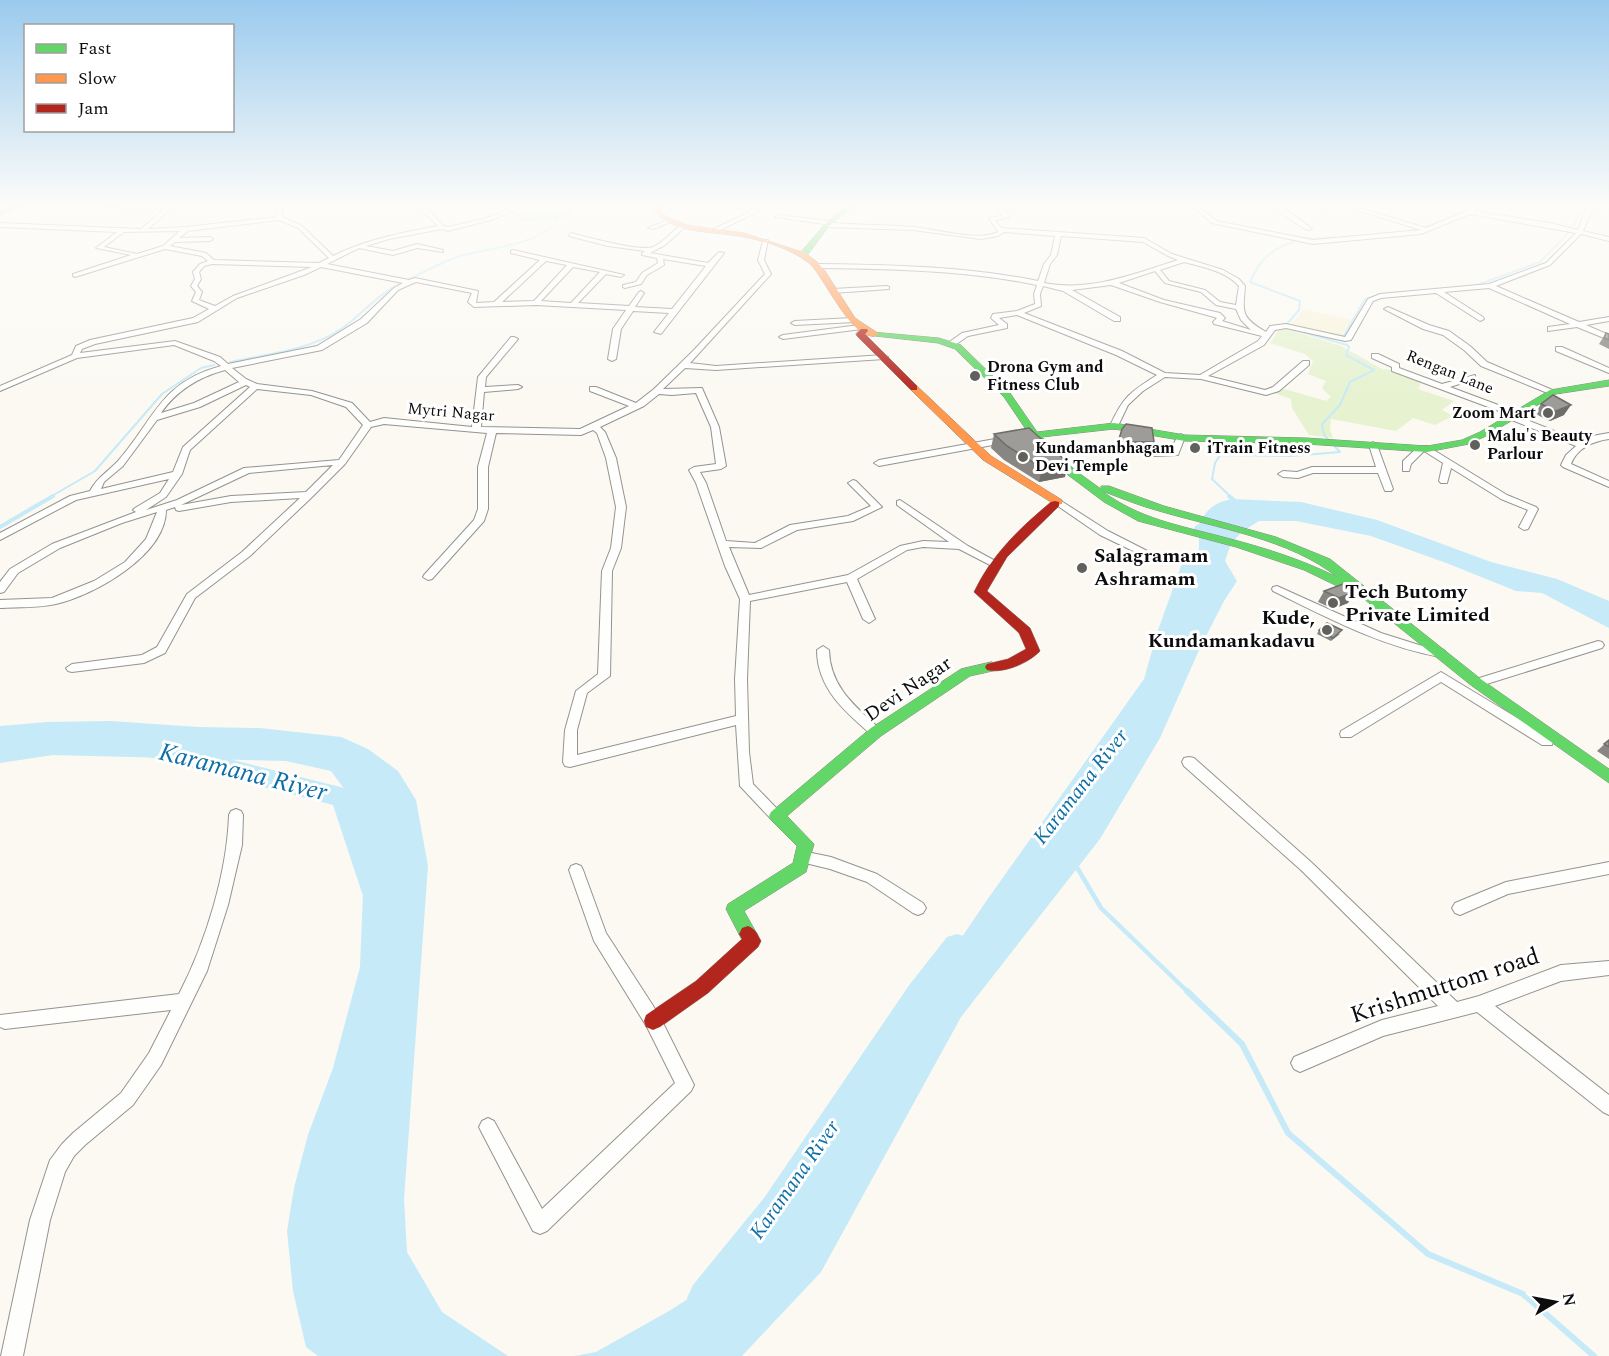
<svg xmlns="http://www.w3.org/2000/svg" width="1609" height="1356" font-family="Spectral,serif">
	<rect width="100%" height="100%" fill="#fbf9f2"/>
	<polygon fill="#f9f4dd" points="1304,309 1351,320 1341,336 1291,324"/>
	<polygon fill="#e6f2d0" points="1286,329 1341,346 1382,369 1393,370 1422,381 1418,389 1454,401 1442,410 1453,416 1435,425 1413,418 1396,431 1331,419 1330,430 1333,438 1309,435 1292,408 1291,399 1274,393 1284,389 1326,401 1331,397 1322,388 1326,381 1308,374 1313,361 1305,354 1270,343 1279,330"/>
	<g fill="#c6eaf8">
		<polygon points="565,206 574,210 573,214 559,220 523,222 518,219 519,217 512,215 521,211 537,216"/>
		<path d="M1232 499 1301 502 1377 520 1491 562 1557 579 1609 601V628L1542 593 1516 591 1449 564 1371 536 1296 521H1259L1243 531 1231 543 1225 561 1237 581 1224 601 1200 648 1160 738 1100 839 961 1017 821 1272 742 1356H575L596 1352 669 1311 752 1258 800 1198 868 1076 987 900 1144 679 1157 633 1181 566 1191 553 1199 549V536L1194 529 1195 526 1199 524C1206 509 1216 502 1232 499Z"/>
		<polygon points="111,721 198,727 260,728 341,737 368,749 398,771 416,800 428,866 404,1199 407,1252 442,1312 508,1356 318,1356 306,1347 293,1291 287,1231 294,1188 308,1135 333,1068 360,967 364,867 359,809 331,771 286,761 53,755 0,763 0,726 47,722"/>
	</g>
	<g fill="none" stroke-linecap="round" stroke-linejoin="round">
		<g stroke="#c6eaf8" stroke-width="2">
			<polyline points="1600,206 1609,208"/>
			<polyline points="1424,227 1452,217 1469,205"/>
			<polyline points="1572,228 1584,205"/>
			<polyline points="1404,232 1418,229"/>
			<polyline points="1303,239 1343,237"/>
			<path d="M409 279C426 271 442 262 460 256 495 246 538 247 562 216"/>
			<polyline points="1477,285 1540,262 1570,231"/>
			<path d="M1287 324 1299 310 1300 301 1250 282C1259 261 1271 249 1293 242"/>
			<polyline points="1343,337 1365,299 1383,294"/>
			<path d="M230 362C266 354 306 351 338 331 360 317 376 295 401 283"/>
			<polyline points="50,497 95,471 162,394 201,368 214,365"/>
			<polyline points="1231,497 1212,479 1215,463 1220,455 1291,456 1340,452 1324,435 1322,424 1340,405 1350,382 1374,370 1346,355 1349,347 1347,345 1291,329"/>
		</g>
		<g stroke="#c6eaf8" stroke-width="4">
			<polyline points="1229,496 1236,502"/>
			<polyline points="0,527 53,496"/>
		</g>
		<polyline stroke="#c6eaf8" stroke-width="4.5" points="1075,864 1101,908 1188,992"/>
		<polyline stroke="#c6eaf8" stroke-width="6" points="1187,991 1242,1044 1288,1133 1428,1254 1523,1294 1594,1356"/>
		<g fill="#c6eaf8" fill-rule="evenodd">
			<polygon points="158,741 352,790 386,884 382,893 372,896 362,893 333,805 149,757 146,750 149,743"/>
			<polygon points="957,934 967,937 972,947 967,957 932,1004 790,1224 719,1311 706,1317 693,1311 687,1298 693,1285 764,1198 910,984 947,937"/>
		</g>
		<g stroke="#949390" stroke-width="2">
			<g id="street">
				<path d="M103 205H175L148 229 186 227 277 217 275 208 278 205H284L281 208 283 217 302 226 333 256C367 239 401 233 438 226L422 210 424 205H430L428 210 444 226 448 227 487 218 520 205H527L491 220 448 231 442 229 389 239 366 246 393 251 417 244 443 250V252L417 248 393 255 359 248 327 264 409 280 415 278 478 291 476 303 494 302 540 260 511 253V251L513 250 624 275 621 277 606 274 578 303 629 306 639 292 641 291 644 293 635 307 672 309 706 266 663 259 664 265 647 275 641 284 625 288 623 287V285L636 282 642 273 658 263 657 258 642 255V253L645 251 608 246 569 236 571 233C587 237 640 252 653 247 665 242 672 230 683 224L685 227 665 245 650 253 708 263 719 252 724 253 661 334 654 332 669 313 633 311 621 329 616 359 612 361 608 359 613 329 626 310 536 305 474 307 468 302 472 293 416 282 398 290 367 323 322 350 232 368 246 379 257 384 312 391 352 403 370 422 384 418 472 427 478 377 511 337H514L518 339 486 377 485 387 518 385 522 387 518 389 484 392 481 427 580 429 629 406 590 391V387H596L636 403 654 389 693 351 765 274 758 260 763 241 768 240 764 260 771 274 690 363 716 366 884 355 888 357 884 359 716 370 685 368 663 389 702 388 719 427 726 466 721 469 700 472 706 483 726 541 755 543 790 525 848 516 871 506 848 483 853 480 856 481 882 507 853 521 797 530 761 548 729 547 749 595 848 575 900 546 923 541 949 542 897 505V501L900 500 968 546 999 563 998 565H990L959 549 923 547 907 550 857 579 875 619 869 623 863 619 847 582 750 601 747 679 749 752 753 784 784 816 782 820 777 822 772 820 740 786 736 725 570 767 565 766 563 762 565 730 576 691 598 674 602 571 611 548 616 507 606 458 597 433 593 430 581 435 496 433 488 467V509L484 521 432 579 428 580 423 577 424 575 474 520 478 509V467L487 433 384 424 371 427 345 464 312 497 250 556 195 598 165 653 144 663 72 672 68 671 66 668 72 664 142 655 157 647 187 594 242 552 300 498 231 502 179 511 176 510 175 507 166 510C166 555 95 595 56 604 38 608 18 607 0 608V600L52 598 94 581 125 562 146 539 157 512 122 523 60 548 18 573 4 592 0 593V582L10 569 52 544 136 512 133 510 135 508 160 493 169 479 76 500 0 540V533L70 496 90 491C97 477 108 472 118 461 155 419 159 383 221 366L214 361 174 345 77 358 0 391V386L72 355 76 346 90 340 193 318 209 309 192 301 196 292 191 286 195 279 193 272 200 264 208 261 202 256 165 249 75 277 73 276V274L131 255 96 248 117 232 0 227V223L141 229 164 209 106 207ZM279 220 298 228 329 258 319 263 214 260 206 253 170 246 175 242 210 241 213 239 210 237 179 238 188 231ZM180 231 163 246 137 254 104 247 124 232ZM546 261 567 265 534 301 502 302ZM212 264 312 267 233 296 215 306 199 300 202 292 197 286 201 279 199 272 204 266ZM321 267 403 283 394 288 361 319 317 346 228 364 220 357 175 341 80 353 82 349 95 344 198 322 237 298 304 275ZM573 267 600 272 571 303 541 301ZM225 370 239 382 194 403 161 413C177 390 199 377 225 370ZM246 385 250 387 183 447 173 472 101 489 104 482 123 466 157 420 200 407ZM257 389 311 395 346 407 363 425 339 460 244 468 177 500 146 510 166 497 182 474 190 450ZM696 393 711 427 716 464 694 467 689 470 696 483 725 566 740 599 735 679 736 716 577 755V730L587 693 610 676 612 571 621 548 626 507 616 458 605 432 600 427 644 406 659 394 672 395ZM333 465 306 492 231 496 181 505 249 473Z"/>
				<polygon points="734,205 759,211 718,231 714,231 714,229 751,211 734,207"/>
				<path d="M996 205H1002L1009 217 995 220 1001 228 1144 238 1172 254 1223 270 1239 279 1245 286C1243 312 1240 317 1266 332L1270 326 1286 324 1345 337 1368 299 1380 294 1489 284 1546 263 1576 233 1470 214 1421 234 1313 244 1212 223 1191 205H1197L1216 221 1313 240 1421 230 1341 205H1349L1426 228 1467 211 1476 205H1482L1474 211 1550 223 1578 230 1588 205H1594L1583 231 1609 237V241L1581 234 1550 265 1496 286 1579 322 1609 317V321L1586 325 1609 335V340L1577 327 1548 331V327L1570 324 1489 288 1444 292 1483 317 1484 319 1480 321 1436 293 1381 298 1373 301 1351 340 1345 341 1286 328 1275 330 1264 345 1208 376 1265 390 1273 387 1303 361H1309V365L1279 391 1266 395 1201 379 1165 377 1143 391 1128 405 1118 426 1114 429 1110 426C1123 397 1130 392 1157 375L1116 355 1017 315 999 318 1007 324V328L968 336 955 345 948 343 962 333 999 325 991 318 993 314 1017 311 1035 304 1034 294 1037 285C965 270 890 269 817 268L814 266 817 264C890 265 966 266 1038 281L1044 264 1051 255 1055 236 1004 232 998 236 981 239 913 230 827 227 825 224 775 217 778 215 830 221 833 223C859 225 886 225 913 227 936 229 978 242 998 232L989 218 1002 216ZM1061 236 1143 242 1168 256 1178 260C1134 274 1090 292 1044 283L1050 264 1057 255ZM1184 262C1202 267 1226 271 1239 286L1236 305 1220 302 1205 290 1169 281 1160 270ZM1155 271 1165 283 1201 292 1216 305 1236 309 1241 320 1251 330 1222 321 1225 318 1220 313 1164 300 1119 283ZM1111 285 1160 302 1214 317 1217 318 1213 322 1214 324 1262 336 1258 341 1200 375 1165 373 1122 351 1024 313 1041 306 1040 294 1043 286 1063 291 1114 321H1120V317L1072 290Z"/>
				<path d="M1267 205C1283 204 1300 220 1312 229L1307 230Z"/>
				<polygon points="1314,205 1321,205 1324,207 1321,209"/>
				<polygon points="668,220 673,221 653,229 648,228"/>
				<polygon points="887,286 889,287 889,289 833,293 830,291 833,289"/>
				<polygon points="1388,307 1429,325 1449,331 1470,346 1487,362 1557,392 1550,394 1481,366 1464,350 1443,335 1423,329 1386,310 1384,309"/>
				<polygon points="852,318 856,320 855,322 795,325 791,323 795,321"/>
				<polygon points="859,325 862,325 862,329 783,339 779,337 783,335"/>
				<polygon points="1556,347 1562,347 1609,368 1609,373 1556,351"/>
				<path d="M1372 354H1378L1399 364V368L1442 384 1475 375V379L1450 387 1517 412V416L1582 442 1592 436 1609 433V439C1594 441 1577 448 1571 464L1609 481V487L1563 467 1561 465 1566 455 1576 446 1507 418V414L1392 371V367L1372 358Z"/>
				<polygon points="1181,434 1185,437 1178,455 1153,456 1153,452 1171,450 1177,437"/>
				<polygon points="1006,437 1010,440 1009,442 879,466 874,463 879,460"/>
				<polygon points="1373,442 1377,445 1393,489 1391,491 1385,491 1378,473 1313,473 1298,478 1283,477 1278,474 1283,471 1297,472 1312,467 1376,467 1369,445"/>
				<polygon points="1427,446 1507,495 1536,507 1538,509 1528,529 1524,530 1519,527 1528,510 1501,499 1451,468 1447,483 1441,483 1439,481 1443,463 1424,451 1411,464 1409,471 1403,471 1403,461 1418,447"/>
				<polygon points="1058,499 1108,531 1165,560 1164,562 1156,562 1100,535 1055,504 1055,500"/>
				<path d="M1277 586 1381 633 1419 645 1444 650 1446 653 1440 657C1380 646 1328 618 1273 591L1272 589 1273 587Z"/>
				<polygon points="1598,641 1602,642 1604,645 1602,648 1477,687 1471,683 1473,680"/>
				<path d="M823 646 829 650C830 687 855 706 880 729L882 732 880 735H872C845 712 817 688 817 650Z"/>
				<polygon points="1441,672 1552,739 1553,742 1552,745 1542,745 1441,682 1351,737 1341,737 1340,734 1341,731"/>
				<polygon points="1189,757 1194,758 1311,862 1457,1002 1479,996 1561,965 1609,961 1609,975 1561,981 1495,1006 1609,1095 1609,1115 1603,1112 1477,1012 1383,1036 1300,1072 1294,1069 1291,1063 1294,1057 1382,1020 1438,1006 1301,870 1184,766 1182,762 1184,758"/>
				<path d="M236 809 241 811 243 815 242 845 228 905 207 971 161 1065 133 1105 85 1145 74 1156 65 1172 50 1220 23 1356H1L30 1220 50 1160 62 1144 73 1133 121 1093 149 1053 171 1010 5 1029 0 1027V1015L179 994C206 942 227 873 229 815L231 811Z"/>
				<polygon points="802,851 831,857 877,874 923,903 926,908 923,913 918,915 913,913 867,882 830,869 797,861 795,857 797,853"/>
				<polygon points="1609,862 1609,874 1508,894 1460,915 1455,913 1452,908 1455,903 1506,882"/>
				<polygon points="576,864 581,866 583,870 606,933 659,1015 694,1085 691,1091 547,1231 540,1234 533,1231 482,1133 479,1127 482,1121 488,1118 494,1121 542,1209 675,1083 647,1027 594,941 569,870 571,866"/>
			</g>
		</g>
		<g stroke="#8b8a87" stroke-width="1">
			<g id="fast">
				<polygon points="17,205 25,205 0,215 0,211"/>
				<polygon points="848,205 855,205 829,226 806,257 800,257 800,253 825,224"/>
				<path d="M872 332 939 338 961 345 1010 393 1037 432 1114 423 1185 435 1306 438 1427 446 1462 440 1480 432 1550 390 1609 380V386L1556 394 1486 436 1469 444 1427 452 1306 444 1185 441 1114 429 1042 437 1076 471 1101 489V486H1109L1164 506 1276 537 1330 559 1482 680 1609 769V783L1472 686 1364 599 1304 570 1236 547 1138 521 1104 502 1068 475 1031 437 1004 397 955 349 938 343 875 336H872ZM1102 491C1121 498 1140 506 1159 511 1216 528 1290 539 1337 577 1301 559 1262 547 1223 537 1178 525 1140 519 1102 491Z"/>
				<polygon points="992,662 999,667 997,670 970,676 881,736 787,816 814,844 806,872 744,911 757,934 754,940 748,942 742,940 726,909 728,904 793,863 797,846 771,820 769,816 771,812 871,728 961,669"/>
			</g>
		</g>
		<g stroke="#8b8a87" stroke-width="1">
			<g id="slow">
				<path d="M659 205H665L661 211 667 217 687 225 744 233 805 253 816 261 825 271 855 318 879 334C855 349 824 275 809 263 789 247 756 238 731 235 704 231 674 233 654 211Z"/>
				<polygon points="911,386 917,386 991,456 1062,500 1062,504 1051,506 1051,502 983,460 911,390"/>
			</g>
		</g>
		<g stroke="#8b8a87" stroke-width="1">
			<g id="jam">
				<polygon points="861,329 867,329 868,331 865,334 917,386 917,390 911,390 857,336 856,334"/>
				<path d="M1055 501 1059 502V506L1007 557 987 591 1030 628 1040 651C1029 663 1003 674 987 670L985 667 987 664 1008 659 1026 649 1019 633 974 592C992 554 1020 528 1051 502Z"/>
				<path d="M748 926C756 929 757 934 761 941L758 947 708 993 660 1027 653 1030 646 1027 644 1021 646 1015 696 981 742 939 739 934 742 928Z"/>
			</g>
		</g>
		<use href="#street" fill="#fefefd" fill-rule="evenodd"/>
		<use href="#fast" fill="#63d668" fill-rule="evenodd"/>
		<use href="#slow" fill="#ff974d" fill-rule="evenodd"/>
		<use href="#jam" fill="#b3261e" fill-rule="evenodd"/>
	</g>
	<g fill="#888683">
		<polygon points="1606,333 1609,334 1609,349 1599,344"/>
		<polygon points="1541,404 1564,415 1550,421 1535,414"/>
		<polygon points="1122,429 1154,442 1150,453 1115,453"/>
		<polygon points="994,434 1065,477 1039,482 1004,460 991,448"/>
		<polygon points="1343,584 1348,603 1333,609 1318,602 1324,591"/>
		<polygon points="1319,630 1340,634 1331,641 1317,634"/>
		<polygon points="1609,740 1609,759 1597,751"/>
	</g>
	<g fill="#6f6d6a">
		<polygon points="1571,405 1564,415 1550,421 1556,411"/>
		<polygon points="1068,463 1065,477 1039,482 1042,468"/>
		<polygon points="1354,592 1348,603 1333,609 1339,598"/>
	</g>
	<g fill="#9e9c98" stroke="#6f6d6a" stroke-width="1.5">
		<polygon points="1606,333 1609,334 1609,340 1604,338"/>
		<polygon points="1553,395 1571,405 1556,411 1541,404"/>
		<polygon points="1126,424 1152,428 1154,442 1118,442 1122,429"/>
		<polygon points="1029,428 1068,463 1042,468 1007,446 994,434"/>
		<polygon points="1343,584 1354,592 1339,598 1324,591"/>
		<polygon points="1327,623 1342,630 1333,638 1319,630"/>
		<polygon points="1609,740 1609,747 1604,744"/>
	</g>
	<linearGradient id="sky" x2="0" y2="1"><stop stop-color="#9acaee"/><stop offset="0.52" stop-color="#fdfcf9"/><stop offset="1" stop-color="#fdfcf9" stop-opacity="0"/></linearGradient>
	<rect width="1609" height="395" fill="url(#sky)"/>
	<g fill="#60605d" stroke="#fff" stroke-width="2">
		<circle cx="975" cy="376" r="6"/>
		<circle cx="1548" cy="413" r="6"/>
		<circle cx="1475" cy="445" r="6"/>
		<circle cx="1195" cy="448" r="6"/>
		<circle cx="1023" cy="457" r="6"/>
		<circle cx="1082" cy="568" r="6"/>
		<circle cx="1333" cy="603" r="6"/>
		<circle cx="1327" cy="630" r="6"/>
	</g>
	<g text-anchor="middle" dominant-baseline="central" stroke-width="6" stroke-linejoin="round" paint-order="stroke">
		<g font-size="16" font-weight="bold" fill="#0d0d0d" stroke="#fff" text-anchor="start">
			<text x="987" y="367">Drona Gym and<tspan x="987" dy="18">Fitness Club</tspan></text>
			<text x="1536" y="413" text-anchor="end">Zoom Mart</text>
			<text x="1487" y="436">Malu's Beauty<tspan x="1487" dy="18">Parlour</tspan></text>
			<text x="1035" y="448">Kundamanbhagam<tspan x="1035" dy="18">Devi Temple</tspan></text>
			<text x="1207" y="448">iTrain Fitness</text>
		</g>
		<g font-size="16" fill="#0d0d0d" stroke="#fff">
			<text transform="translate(1450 372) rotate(22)">Rengan Lane</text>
			<text transform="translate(451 412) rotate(5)">Mytri Nagar</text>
		</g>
		<g font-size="20" font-weight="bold" fill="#0d0d0d" stroke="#fff" text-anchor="start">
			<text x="1094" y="556">Salagramam<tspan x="1094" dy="23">Ashramam</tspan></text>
			<text x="1345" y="592">Tech Butomy<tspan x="1345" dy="23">Private Limited</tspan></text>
			<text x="1315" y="618" text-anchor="end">Kude,<tspan x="1315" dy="23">Kundamankadavu</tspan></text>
		</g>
		<g font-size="20" fill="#0d0d0d" stroke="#fff">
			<text transform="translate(908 689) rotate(-34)">Devi Nagar</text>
		</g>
		<g font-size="21" font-style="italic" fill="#0e6fa7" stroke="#fff">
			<text transform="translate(1081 787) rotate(-52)">Karamana River</text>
			<text transform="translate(795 1180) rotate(-55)">Karamana River</text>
		</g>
		<g font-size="24" fill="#0d0d0d" stroke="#fff">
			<text transform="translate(1445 986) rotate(-18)">Krishmuttom road</text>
		</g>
		<g font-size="26" font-style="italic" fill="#0e6fa7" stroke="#fff">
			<text transform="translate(243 772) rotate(14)">Karamana River</text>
		</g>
	</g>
	<rect x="24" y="24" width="210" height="108" fill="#ffffff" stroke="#9e9e9e" stroke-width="1.5"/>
	<rect x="36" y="44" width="30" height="9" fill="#63d668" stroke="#9e9e9e" stroke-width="1.5"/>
	<text x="78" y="54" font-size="18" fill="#0d0d0d">Fast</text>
	<rect x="36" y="74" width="30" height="9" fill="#ff974d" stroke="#9e9e9e" stroke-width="1.5"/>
	<text x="78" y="84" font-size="18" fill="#0d0d0d">Slow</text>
	<rect x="36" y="104" width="30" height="9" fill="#b3261e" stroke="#9e9e9e" stroke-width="1.5"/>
	<text x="78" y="114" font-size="18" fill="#0d0d0d">Jam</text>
	<g transform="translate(1555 1302) rotate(80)" stroke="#ffffff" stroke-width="4.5" paint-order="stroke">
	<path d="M0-4.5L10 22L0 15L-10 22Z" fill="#0d0d0d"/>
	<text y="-9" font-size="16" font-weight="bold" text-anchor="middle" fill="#0d0d0d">N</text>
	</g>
</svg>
